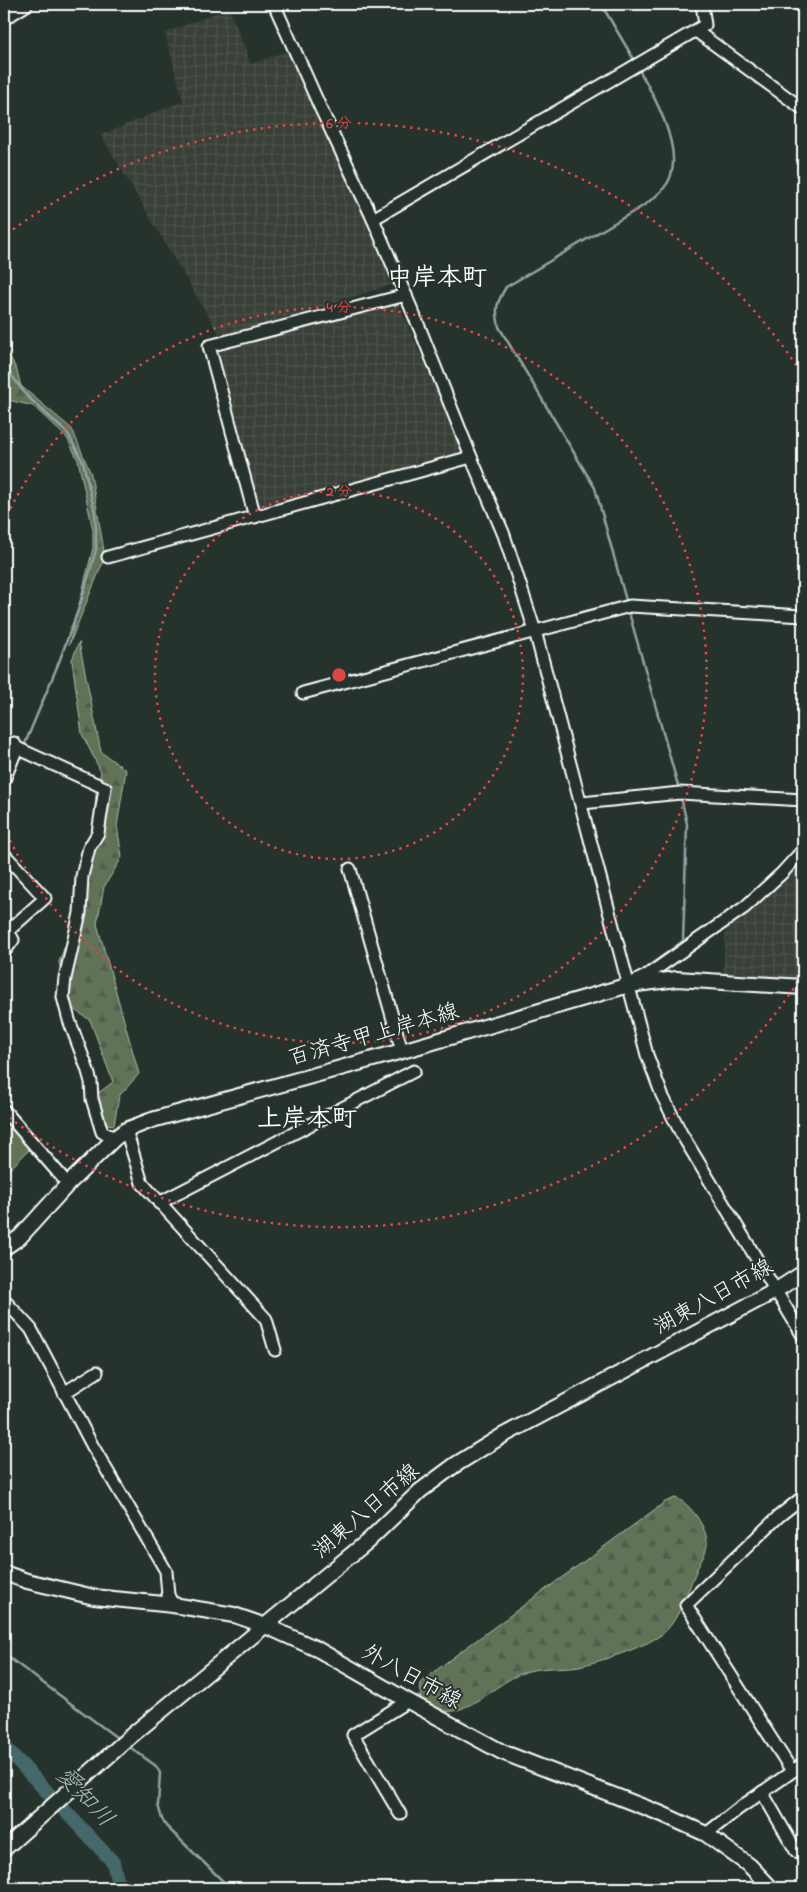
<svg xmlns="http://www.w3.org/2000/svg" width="807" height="1892" font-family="'Indie Flower','Klee One',sans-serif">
	<defs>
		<pattern id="industrial-grid" width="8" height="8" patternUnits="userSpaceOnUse" patternTransform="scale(1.25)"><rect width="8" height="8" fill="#394037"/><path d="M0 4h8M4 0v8" fill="none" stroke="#4d534b"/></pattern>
		<pattern id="forest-firs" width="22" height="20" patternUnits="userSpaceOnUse" patternTransform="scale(1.25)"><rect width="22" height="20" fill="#607356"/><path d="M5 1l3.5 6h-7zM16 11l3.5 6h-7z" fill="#545c50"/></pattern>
	</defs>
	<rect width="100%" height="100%" fill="#26332d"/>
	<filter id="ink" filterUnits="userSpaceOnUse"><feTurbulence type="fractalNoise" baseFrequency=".02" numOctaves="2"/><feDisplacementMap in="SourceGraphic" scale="10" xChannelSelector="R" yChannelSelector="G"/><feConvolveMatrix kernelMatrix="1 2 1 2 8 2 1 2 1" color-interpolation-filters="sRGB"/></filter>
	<g filter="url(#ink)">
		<g fill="url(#industrial-grid)">
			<polygon points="229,8 251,64 288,51 394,284 229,336 219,334 101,135 183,101 165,33"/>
			<polygon points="397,301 464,452 258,508 215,352"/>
			<polygon points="803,858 803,981 723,978 726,927 750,910"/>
		</g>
		<polygon fill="#607356" stroke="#b0b9aa" points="4,1115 32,1147 4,1175"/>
		<g fill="url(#forest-firs)" stroke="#b0b9aa">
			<polygon points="4,344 17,371 21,386 72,429 91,474 105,557 69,645 93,548 93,530 78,460 67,438 33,406 4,399"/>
			<polygon points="79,642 101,752 126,770 117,826 122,857 104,887 97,924 139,1074 119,1096 114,1125 107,1124 96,1102 97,1094 113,1082 90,1020 70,1007 59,962 71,930 78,903 79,864 94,824 96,793 101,772 82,734 72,660"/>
			<path d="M675 1498C689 1501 709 1530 707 1545 706 1554 700 1562 697 1569 688 1589 679 1622 661 1635 642 1648 602 1661 579 1666 560 1669 538 1666 520 1674 497 1684 478 1705 454 1711 442 1713 432 1708 422 1702L420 1696 421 1682 456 1655 665 1502Z"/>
		</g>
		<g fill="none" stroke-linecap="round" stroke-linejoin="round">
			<g stroke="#8fa4a6" stroke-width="2.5">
				<polyline points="601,4 636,63"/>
				<polyline points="4,365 26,395 68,434 83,462 95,513 96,529 96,550 81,602 59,662 24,746"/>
				<path d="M627 604 595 488 499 327C495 308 496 304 506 287L643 206C654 198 667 189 671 175 681 144 654 95 638 68"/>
				<polyline points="628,609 679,789"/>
				<polyline points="4,791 7,783"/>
				<polyline points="642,971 683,941 687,824 681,797"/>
				<polyline points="4,1654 120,1740"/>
				<polyline points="127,1745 156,1766 160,1773 158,1805 162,1819 166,1826 230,1888"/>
			</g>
			<polyline stroke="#44676b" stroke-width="14" points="4,1746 113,1862 119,1888"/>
			<g stroke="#fff" stroke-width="15">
				<g id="minor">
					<polyline points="274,4 320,107 373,219 420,329 471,457 504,535 535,631 647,1055 662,1095 681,1133 803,1336"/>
					<polyline points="696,31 803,109"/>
					<polyline points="373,219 705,25 702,4"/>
					<polyline points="255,517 209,346 406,295"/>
					<polyline points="108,557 471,457"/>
					<polyline points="303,693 630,606 803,616"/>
					<polyline points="17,748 105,788 98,833 89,848 82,876 80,913 65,978 63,997 69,1020 87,1068 91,1082 92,1099 102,1132 115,1138"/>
					<polyline points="4,780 17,748 14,743"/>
					<polyline points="582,803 680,793 803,800"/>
					<polyline points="4,854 45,898 8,931 13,940 4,952"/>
					<polyline points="350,869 402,1051"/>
					<polyline points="634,982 646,976 745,907 782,873 803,850"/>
					<polyline points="4,1110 68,1184"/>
					<polyline points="126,1130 142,1183 266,1319 275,1350"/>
					<polyline points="159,1203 414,1071"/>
					<polyline points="4,1300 31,1329 92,1445 166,1571 168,1595 173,1605"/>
					<polyline points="64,1393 97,1372"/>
					<polyline points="792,1771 686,1605 779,1516 803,1497"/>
					<polyline points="762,1792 796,1851 803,1856"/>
					<polyline points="400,1814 353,1735 408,1701"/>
					<polyline points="706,1834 738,1809 803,1764"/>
				</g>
			</g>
			<g stroke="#fff" stroke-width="18">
				<g id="major">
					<polyline points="4,17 25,4"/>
					<polyline points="4,1248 20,1237 68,1184 115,1138 126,1130 152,1120 402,1051 629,985 677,979 803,987"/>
					<polyline points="4,1573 27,1581 94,1597 173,1605 234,1615 266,1626 317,1649 408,1701 502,1752 662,1814 706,1834 750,1866 771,1888"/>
					<polyline points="4,1849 132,1735 368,1541 420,1491 455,1465 502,1436 775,1291 803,1273"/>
				</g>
			</g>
			<use href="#minor" stroke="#26332d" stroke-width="11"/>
			<use href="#major" stroke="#26332d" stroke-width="14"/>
		</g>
	</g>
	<g fill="none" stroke="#dc4848" stroke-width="2.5" stroke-dasharray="2.5 5">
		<circle cx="339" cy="675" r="184"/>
		<path d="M4 522A368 368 0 1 1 4 828"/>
		<path d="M802 976A552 552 0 0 1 7 1116M7 234A552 552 0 0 1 802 374"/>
	</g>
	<g text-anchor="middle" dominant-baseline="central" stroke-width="4" stroke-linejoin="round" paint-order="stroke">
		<g font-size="22" fill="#fff" stroke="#26332d">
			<text transform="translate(374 1036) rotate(-16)">百済寺甲上岸本線</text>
			<text transform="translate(714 1298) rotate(-29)">湖東八日市線</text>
			<text transform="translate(367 1512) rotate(-41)">湖東八日市線</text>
			<text transform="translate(411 1678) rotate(29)">外八日市線</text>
		</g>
		<g font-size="24" font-style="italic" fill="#abbbbc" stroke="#26332d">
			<text transform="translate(84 1798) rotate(47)">愛知川</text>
		</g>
		<g font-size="25" font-weight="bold" fill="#fff" stroke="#26332d">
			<text x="437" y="279">中岸本町</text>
			<text x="307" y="1120">上岸本町</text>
		</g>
	</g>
	<circle cx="339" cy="675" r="8" fill="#dc4848" stroke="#26332d" stroke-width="2.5"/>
	<g font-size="15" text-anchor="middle" font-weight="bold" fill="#dc4848" stroke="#26332d" stroke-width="4" stroke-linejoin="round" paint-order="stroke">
		<text x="339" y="128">6 分</text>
		<text x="339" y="312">4 分</text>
		<text x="339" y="496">2 分</text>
	</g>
	<rect width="807" height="1892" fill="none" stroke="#26332d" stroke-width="20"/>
	<rect x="10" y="10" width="787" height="1872" fill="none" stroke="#fff" stroke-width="2" filter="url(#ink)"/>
</svg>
